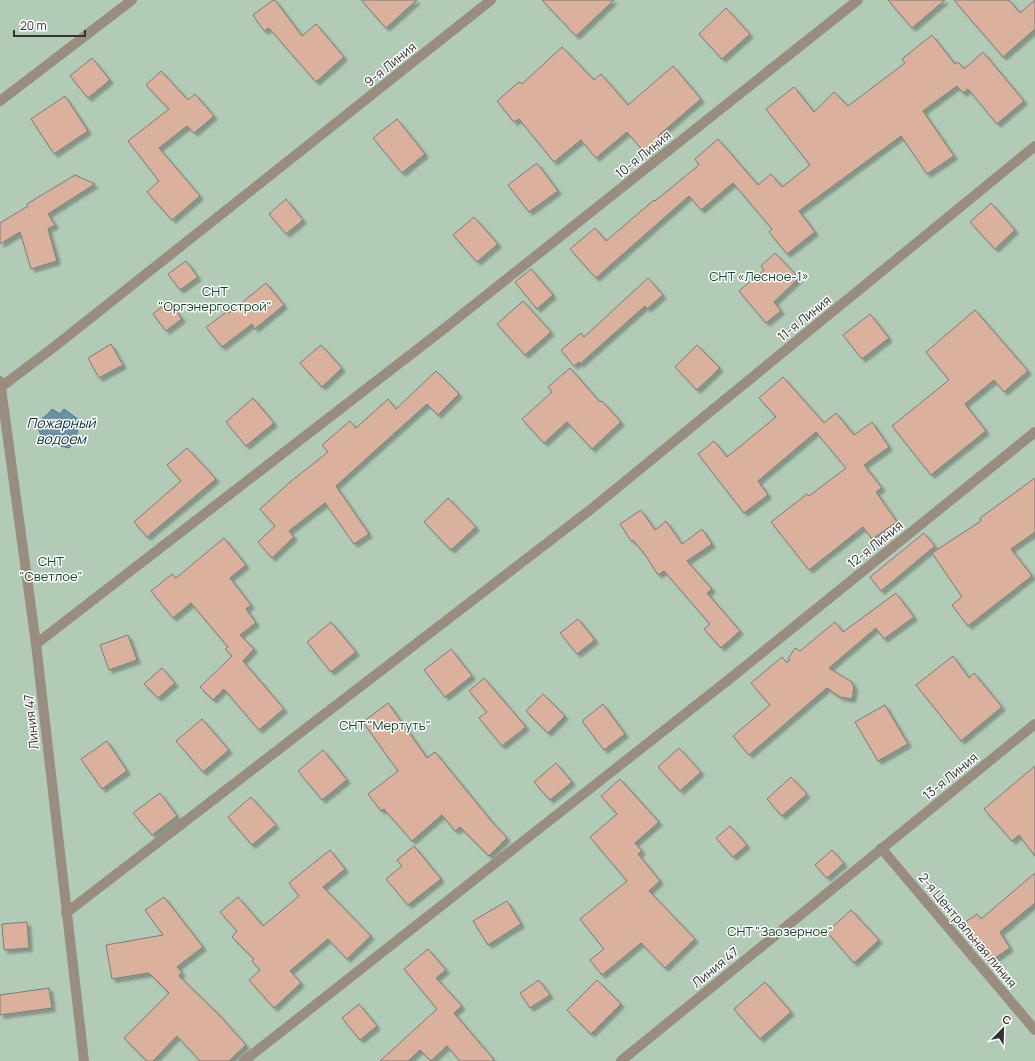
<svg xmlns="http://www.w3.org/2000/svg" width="1035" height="1061" font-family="Manrope,sans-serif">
	<defs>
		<filter id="shadow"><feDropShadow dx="3.5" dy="3.5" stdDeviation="1" flood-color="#0004"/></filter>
	</defs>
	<rect width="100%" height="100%" fill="#e5e3de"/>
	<rect fill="#b2cbb7" x="0" y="0" width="1035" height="1061"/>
	<path fill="#6892a6" stroke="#587583" d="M52 409 60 414 64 409 79 420C78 430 77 440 69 448L47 443 40 433 36 423 48 414Z"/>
	<g fill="#d9b19c" stroke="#7e7a78" filter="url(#shadow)">
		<polygon points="273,0 275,0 302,36 316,24 344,57 316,82 269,28 264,31 253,15"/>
		<polygon points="361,0 417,0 386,28"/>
		<polygon points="542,0 614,0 576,36"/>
		<polygon points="888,0 945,0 912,28"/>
		<polygon points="954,0 1009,0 1020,13 1035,0 1035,29 1003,57"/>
		<polygon points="726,8 750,34 722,59 699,34"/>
		<polygon points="932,35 955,64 958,62 964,69 983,52 1024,101 997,124 968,89 963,93 957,86 923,111 954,156 927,174 901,136 799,211 815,232 787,254 769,232 772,229 733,183 701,210 689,196 596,278 570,249 595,228 606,241 654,200 655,201 699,165 695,159 718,139 758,185 771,174 782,187 810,165 766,109 794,87 814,112 834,92 848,106 905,63 902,59"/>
		<polygon points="562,47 594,80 601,74 628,105 673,66 701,99 658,136 661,140 646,154 627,132 596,158 581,140 554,162 519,119 514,122 497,101 519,82 522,84"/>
		<polygon points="92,58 110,80 88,98 70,76"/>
		<polygon points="161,71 188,100 195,94 214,116 194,133 187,126 159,148 200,196 172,220 147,192 159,181 128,141 169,109 146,85"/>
		<polygon points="65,96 88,131 54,154 31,119"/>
		<polygon points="397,119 425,154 402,173 373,138"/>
		<polygon points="537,163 558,191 529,212 508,185"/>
		<polygon points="75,175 95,184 48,214 55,225 48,229 57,261 31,269 20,232 0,244 0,223 28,206 27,204"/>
		<polygon points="286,199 303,220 286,234 269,214"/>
		<polygon points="991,203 1015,230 995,249 970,222"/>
		<polygon points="474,217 498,244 477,262 453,235"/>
		<polygon points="775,253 799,278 774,302 781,311 766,323 739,291 764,270 761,266"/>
		<polygon points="186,261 198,277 180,290 168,274"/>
		<polygon points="531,269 553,295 537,309 515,282"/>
		<polygon points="648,278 663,295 647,309 645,306 580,364 579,362 574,366 561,350 581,333 584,337"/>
		<polygon points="266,283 284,305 255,329 252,324 222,347 206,327 228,311 229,313"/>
		<polygon points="169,301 182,319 166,331 153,314"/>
		<polygon points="523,301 551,332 525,355 497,324"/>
		<polygon points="975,310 1028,371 1004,392 994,380 965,404 986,431 931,475 892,426 949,380 926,352"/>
		<polygon points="870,314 889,338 862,359 843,335"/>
		<polygon points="111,344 123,365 99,378 88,358"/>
		<polygon points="321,345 342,368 322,387 300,363"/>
		<polygon points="697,345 720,368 697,390 675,367"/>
		<polygon points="570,368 600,402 602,401 621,422 592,449 567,422 544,443 522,419 552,392 548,387"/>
		<polygon points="436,371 459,394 438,415 427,404 336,486 369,534 354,544 325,503 289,531 294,537 272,558 258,542 275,526 260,509 290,482 328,452 322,445 350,421 356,428 388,399 396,409"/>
		<polygon points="783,377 824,423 836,413 854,435 872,422 889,447 864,465 882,488 876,492 897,522 872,539 863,527 809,570 771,522 807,494 809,496 846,468 816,432 758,481 768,495 744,513 698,454 714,441 727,457 776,417 759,398"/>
		<polygon points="253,398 274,423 246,446 226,422"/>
		<polygon points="187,448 216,479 147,537 134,522 181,481 167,465"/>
		<polygon points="1035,478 1035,532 1011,549 1032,576 968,626 952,605 962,597 932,553 981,521 980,518"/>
		<polygon points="448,498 476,527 451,550 424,522"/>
		<polygon points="641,510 655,530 666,521 682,544 702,529 712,544 687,561 712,589 707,593 740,631 721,648 704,629 710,624 664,571 658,575 646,556 633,540 631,541 620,524"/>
		<polygon points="924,533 935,546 881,591 870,577"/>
		<polygon points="224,538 246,565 230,578 251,605 246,609 256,623 240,635 254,649 243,661 284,709 259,730 224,689 213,700 200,687 232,656 225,649 228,647 191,603 173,618 151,591 172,574 176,578"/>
		<polygon points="896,593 914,617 884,639 876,628 829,668 852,682 854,688 852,699 840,697 827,688 749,755 733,736 770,705 751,683 782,657 787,663 790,660 788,659 795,648 800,651 835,622 843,632"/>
		<polygon points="578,619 595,640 577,654 560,633"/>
		<polygon points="331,622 356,652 331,672 307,642"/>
		<polygon points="128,635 137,660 109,670 100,645"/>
		<polygon points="451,649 472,676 445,697 424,670"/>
		<polygon points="953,656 969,678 974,673 1002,707 961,741 916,685"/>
		<polygon points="162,668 175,683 158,698 144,684"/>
		<polygon points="484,678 526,727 502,746 479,718 487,712 469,691"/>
		<polygon points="543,694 565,716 548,733 526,711"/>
		<polygon points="388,703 427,758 435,752 493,823 507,838 489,856 460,827 455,831 442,815 412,841 384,809 381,811 368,794 398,771 363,722"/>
		<polygon points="603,704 625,734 604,750 582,721"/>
		<polygon points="885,705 908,744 878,761 855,722"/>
		<polygon points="202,719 229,750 203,772 176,741"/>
		<polygon points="107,741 127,771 102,789 81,759"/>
		<polygon points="679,748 701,772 680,791 658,767"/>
		<polygon points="323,750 347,780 322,800 298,771"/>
		<polygon points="556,763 572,782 550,800 534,782"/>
		<polygon points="1035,766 1035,856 1019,835 1012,841 984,809"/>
		<polygon points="791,777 807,794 782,816 767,799"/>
		<polygon points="620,779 659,822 635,843 642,851 638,854 660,881 649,891 695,939 665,968 641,943 602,975 590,960 604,949 580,919 627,881 590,837 617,814 601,796"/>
		<polygon points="160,793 177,816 152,835 133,813"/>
		<polygon points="251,797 276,825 252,845 228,817"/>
		<polygon points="730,826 747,845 733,857 716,838"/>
		<polygon points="414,846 441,879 408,905 386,879 402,866 397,860"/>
		<polygon points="330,850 345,869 323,887 371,936 347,959 328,939 290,971 301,983 274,1008 249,980 260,970 252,961 254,959 232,937 237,931 220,912 238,897 263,926 299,896 289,883"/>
		<polygon points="832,850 844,863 827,878 815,865"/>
		<polygon points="1035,873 1035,903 1000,932 1010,948 988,963 961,925 977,914 981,919"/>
		<polygon points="164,897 203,947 177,967 182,972 179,976 219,1015 246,1045 229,1061 200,1061 177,1036 153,1061 147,1061 124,1038 169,993 149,973 112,979 106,945 163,935 145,910"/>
		<polygon points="507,901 521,924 488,945 473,921"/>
		<polygon points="851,910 879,940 854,963 827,932"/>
		<polygon points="27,922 29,948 4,950 2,924"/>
		<polygon points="428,949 446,970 436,978 462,1006 454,1013 495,1061 460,1061 447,1046 431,1061 420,1050 408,1061 380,1061 437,1009 404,969"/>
		<polygon points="539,980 550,995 530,1008 520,993"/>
		<polygon points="597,980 621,1004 591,1034 567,1010"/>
		<polygon points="765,982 791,1012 760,1039 734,1009"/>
		<polygon points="49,988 52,1008 0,1015 0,995"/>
		<polygon points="359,1004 377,1026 360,1040 342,1018"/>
	</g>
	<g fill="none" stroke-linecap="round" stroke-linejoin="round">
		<g stroke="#988d7e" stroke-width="10">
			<polyline points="0,101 132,0"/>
			<polyline points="0,381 36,644 84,1061"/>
			<polyline points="1,387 54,347 491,0"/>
			<polyline points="36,644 445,328 858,0"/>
			<polyline points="881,848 1035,1030"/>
			<polyline points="66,913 590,510 1035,146"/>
			<polyline points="244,1061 732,677 1035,432"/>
			<polyline points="621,1061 1035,724"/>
		</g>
	</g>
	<g text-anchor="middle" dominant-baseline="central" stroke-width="3" stroke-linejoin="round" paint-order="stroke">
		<g font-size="13" fill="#333230" stroke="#fff">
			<text transform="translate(390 64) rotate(-39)">9-я Линия</text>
			<text transform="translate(643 154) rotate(-39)">10-я Линия</text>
			<text transform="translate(804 318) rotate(-39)">11-я Линия</text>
			<text transform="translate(875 544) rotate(-39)">12-я Линия</text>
			<text transform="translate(31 722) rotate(-96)">Линия 47</text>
			<text transform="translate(950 776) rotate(-39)">13-я Линия</text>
			<text transform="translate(968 930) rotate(50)">2-я Центральная линия</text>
			<text transform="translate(715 967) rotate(-39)">Линия 47</text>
		</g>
		<g font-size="13" fill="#0f4925" stroke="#fff">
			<text x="759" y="276">СНТ «Лесное-1»</text>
			<text x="215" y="291">СНТ<tspan x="215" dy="15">"Оргэнергострой"</tspan></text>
			<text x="51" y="561">СНТ<tspan x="51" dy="15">"Светлое"</tspan></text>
			<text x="385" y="725">СНТ "Мертуть"</text>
			<text x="780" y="931">СНТ "Заозерное"</text>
		</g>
		<g font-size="14" font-style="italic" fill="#052d3d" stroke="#fff">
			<text x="61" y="422">Пожарный<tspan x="61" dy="16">водоем</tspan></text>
		</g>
	</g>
	<g transform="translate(1003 1029) rotate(23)" stroke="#ffffff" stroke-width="3" paint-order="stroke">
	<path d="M0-3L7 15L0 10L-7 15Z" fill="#333230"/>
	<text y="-6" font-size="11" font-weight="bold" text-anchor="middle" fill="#333230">С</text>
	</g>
	<path d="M14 30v6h71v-6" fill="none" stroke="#333230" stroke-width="2"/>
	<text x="20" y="30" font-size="12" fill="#333230" stroke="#ffffff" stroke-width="3" paint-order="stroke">20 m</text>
</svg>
